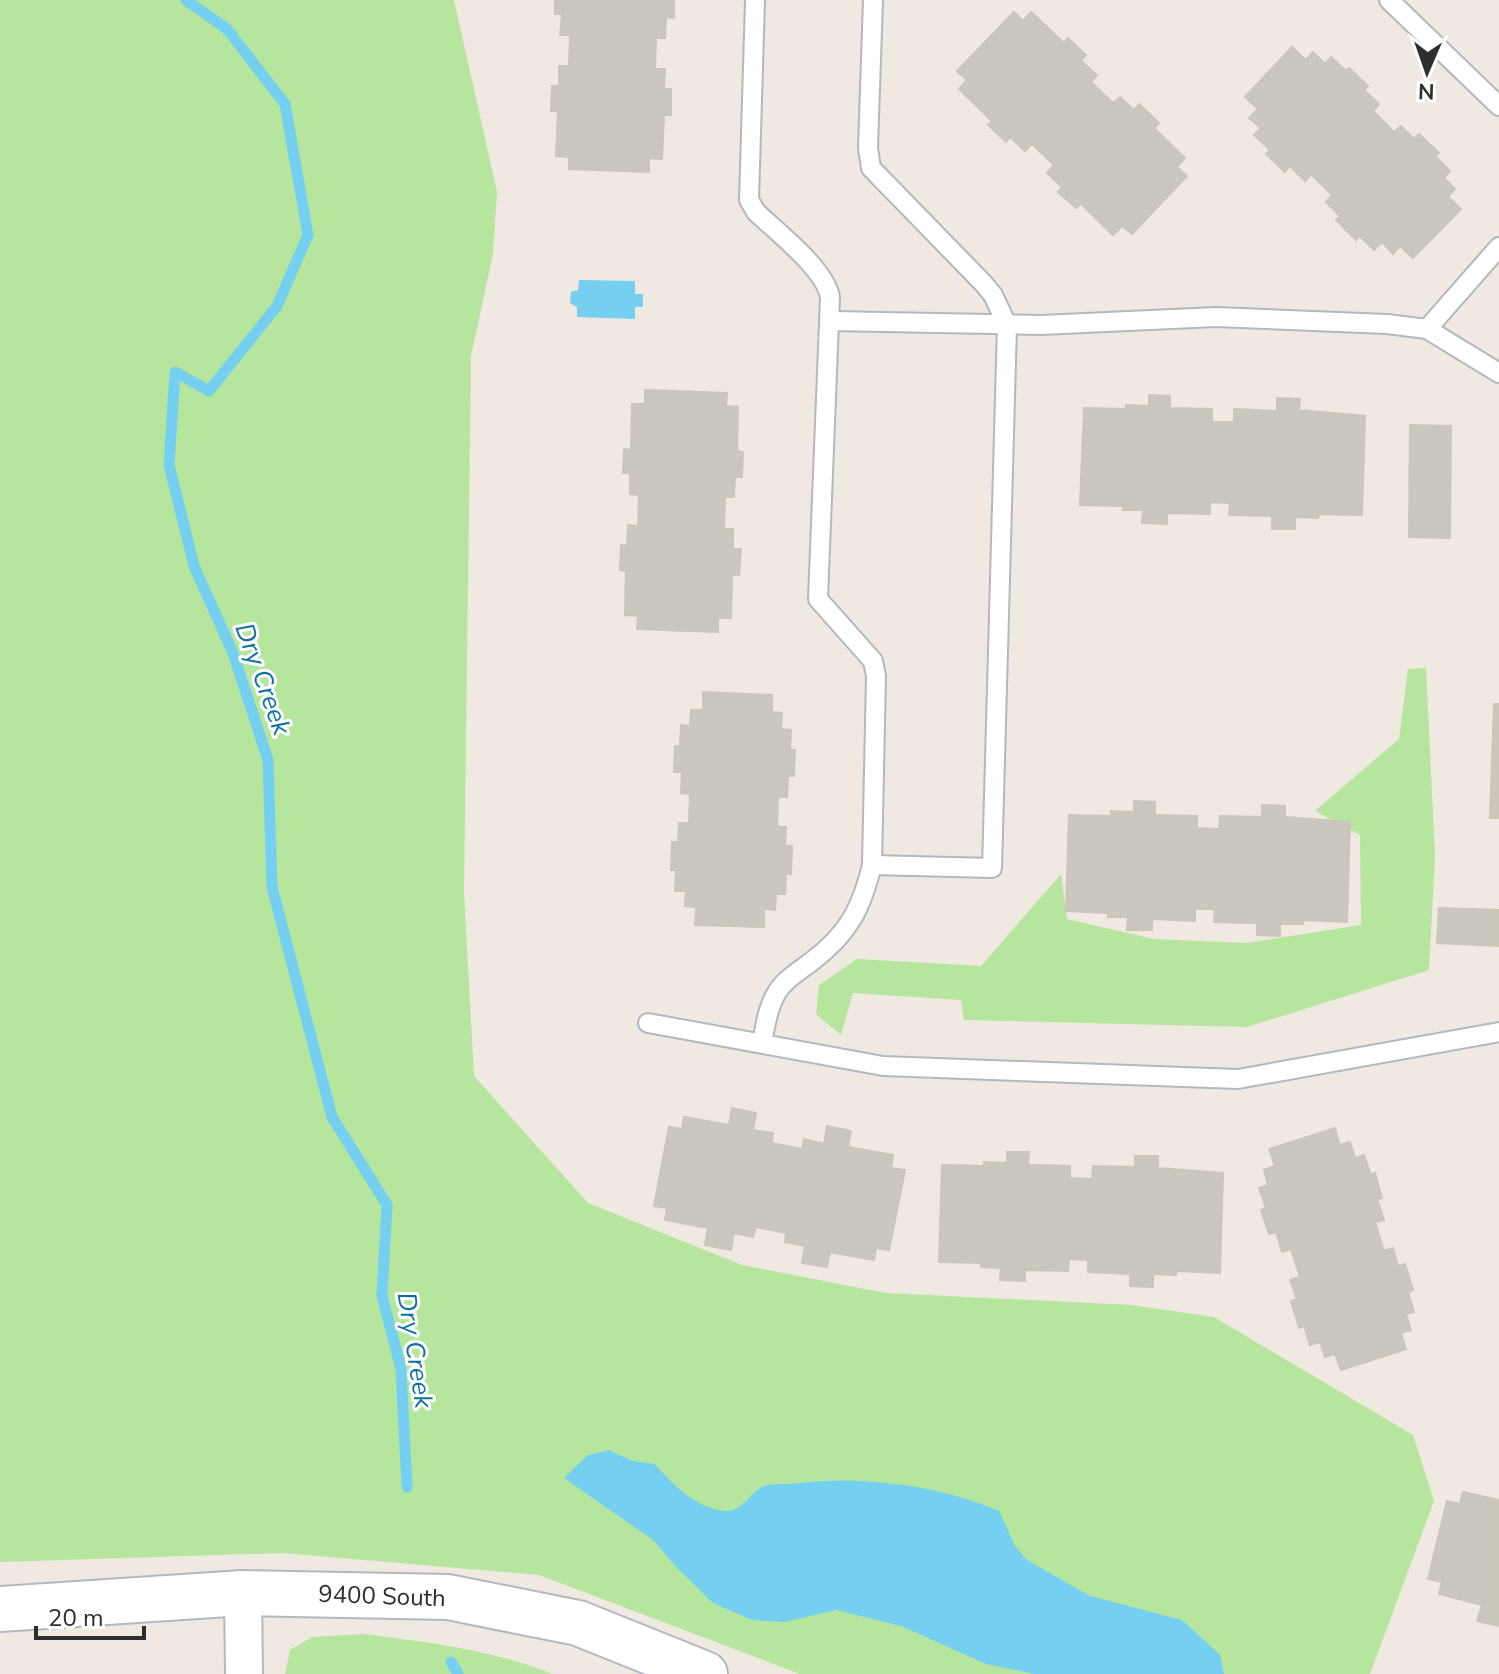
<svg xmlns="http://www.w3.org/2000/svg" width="1499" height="1674" font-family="'Nunito Sans',sans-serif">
	<rect width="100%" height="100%" fill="#efe9e1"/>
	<g fill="#b6e59e">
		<polygon points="0,0 454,0 497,192 493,254 471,356 464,893 474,1076 588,1203 742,1265 886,1293 1131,1305 1214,1317 1413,1435 1434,1501 1370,1674 800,1674 539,1575 283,1553 0,1562"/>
		<polygon points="1426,668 1435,856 1429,970 1247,1027 964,1020 961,1000 853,993 841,1035 816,1014 819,985 857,959 981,966 1061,874 1067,919 1153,939 1246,943 1361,925 1360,835 1315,811 1399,739 1408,669"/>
		<path d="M363 1634C427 1642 493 1650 553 1674H285L290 1650 312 1637Z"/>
	</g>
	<g fill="#75cff0">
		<polygon points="579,280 635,281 635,294 643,294 643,307 635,307 635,319 577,317 577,307 570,303 571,292 578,290"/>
		<path d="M609 1450 633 1461 655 1464C673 1485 695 1507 724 1511 742 1513 750 1492 764 1486 771 1484 782 1484 789 1484 858 1475 936 1484 999 1511L1015 1546 1027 1560 1090 1596 1182 1620 1220 1655 1224 1674H1035L986 1664 901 1626 836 1610 784 1622 752 1620 713 1603 678 1569 653 1540 564 1478 588 1455Z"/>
	</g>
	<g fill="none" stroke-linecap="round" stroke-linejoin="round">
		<g stroke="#75cff0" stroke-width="11">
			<polyline points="186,0 227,29 285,104 308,235 277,306 209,391 175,372 169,465 194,566 233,653 268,760 272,887 332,1117 387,1205 382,1296 401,1369 407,1487"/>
			<polyline points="451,1662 458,1674"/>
		</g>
	</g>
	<g fill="#cbc7bf" stroke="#cbc5ba" stroke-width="2">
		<polygon points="555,0 674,0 674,18 666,17 665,38 656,38 655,69 665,69 664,89 671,89 671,115 664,115 662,159 649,158 649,172 569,169 569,157 556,156 558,111 551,111 552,86 559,86 559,66 569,66 570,35 560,35 562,14 555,14"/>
		<polygon points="1014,12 1023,21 1031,12 1064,43 1068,38 1086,55 1081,61 1097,75 1091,82 1113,103 1120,97 1134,110 1139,104 1159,123 1154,128 1185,158 1177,167 1187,176 1132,234 1122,226 1113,235 1081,204 1076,208 1058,192 1062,187 1047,173 1054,165 1032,144 1025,151 1010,137 1006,142 988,125 992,121 959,89 967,80 957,71"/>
		<polygon points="1292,47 1306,60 1313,52 1325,64 1331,57 1346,71 1349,68 1368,86 1364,90 1379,104 1373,111 1394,132 1401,126 1414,139 1419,134 1439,153 1435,156 1450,171 1444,178 1455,189 1448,197 1461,209 1413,258 1400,246 1393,254 1382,242 1374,250 1360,236 1356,240 1336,220 1340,216 1326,202 1332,195 1311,174 1305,181 1290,166 1285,172 1266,154 1270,150 1254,135 1261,128 1249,118 1258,109 1245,97"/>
		<polygon points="645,390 727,393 726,406 738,407 737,451 743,452 742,477 735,477 734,497 725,497 724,529 733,529 733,549 741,549 739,575 732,575 731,618 718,618 718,632 637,629 638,616 625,615 626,571 620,570 621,545 627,546 628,525 638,526 639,495 630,494 630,473 623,473 624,449 631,450 632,404 645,404"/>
		<polygon points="1149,395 1170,396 1170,408 1212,409 1212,422 1234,422 1234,409 1277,411 1277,398 1300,399 1299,410 1365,416 1362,515 1319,514 1318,518 1295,517 1295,529 1272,529 1272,516 1229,515 1230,503 1210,502 1210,514 1167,513 1167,524 1142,523 1143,510 1123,510 1123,506 1080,505 1084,408 1126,409 1126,405 1149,406"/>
		<polygon points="1410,425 1451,426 1450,538 1409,537"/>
		<polygon points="703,692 772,695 772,712 782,713 781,729 791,730 790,750 795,750 794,776 788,776 787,797 778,797 777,827 786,827 785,846 792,846 791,874 786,874 785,894 776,894 775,910 764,909 764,927 695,925 696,907 685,906 686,891 675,891 676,870 671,870 672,842 678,842 679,823 689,823 690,794 681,793 682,772 674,772 675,746 680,746 681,725 690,726 691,710 703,710"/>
		<polygon points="1494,704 1499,704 1499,818 1490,818"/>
		<polygon points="1134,801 1155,802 1155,815 1197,816 1197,828 1219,829 1220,816 1262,817 1262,805 1285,806 1285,817 1350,822 1347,922 1303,920 1303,924 1280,924 1280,936 1257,935 1257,923 1214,922 1215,909 1195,909 1195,921 1152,919 1152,930 1127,930 1128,917 1108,917 1108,913 1066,911 1069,815 1111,816 1111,811 1134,812"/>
		<polygon points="1439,908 1499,910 1499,946 1437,943"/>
		<polygon points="732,1108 756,1113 753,1130 773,1133 772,1143 802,1149 804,1139 824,1144 827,1126 851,1131 848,1147 893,1155 891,1168 905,1170 889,1250 876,1248 874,1260 830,1252 827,1267 802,1263 805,1246 785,1242 786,1233 756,1227 753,1237 734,1233 731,1250 705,1245 708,1228 665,1220 667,1208 654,1206 669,1127 682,1129 684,1117 729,1125"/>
		<polygon points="1335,1128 1340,1145 1350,1142 1355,1158 1364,1155 1371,1175 1375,1173 1382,1198 1377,1199 1384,1220 1375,1222 1384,1251 1393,1248 1398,1266 1405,1264 1413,1290 1408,1292 1414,1312 1406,1314 1411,1330 1401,1333 1406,1349 1341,1370 1335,1354 1325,1357 1320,1342 1310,1345 1304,1326 1299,1328 1291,1301 1297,1299 1290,1280 1300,1277 1291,1249 1282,1252 1276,1232 1269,1234 1261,1210 1266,1208 1259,1188 1268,1185 1264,1170 1275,1166 1269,1149"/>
		<polygon points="1007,1152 1029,1152 1028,1165 1070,1166 1070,1178 1092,1179 1093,1166 1135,1167 1135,1156 1158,1156 1158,1168 1223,1173 1220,1273 1176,1271 1176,1275 1153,1274 1153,1287 1130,1286 1130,1274 1088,1272 1088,1260 1069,1259 1068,1271 1025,1270 1025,1281 1000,1280 1001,1268 981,1267 981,1263 939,1262 942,1165 984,1166 984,1162 1007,1163"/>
		<polygon points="1463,1492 1499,1500 1499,1626 1477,1621 1482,1605 1439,1594 1442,1582 1428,1579 1447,1501 1460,1504"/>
	</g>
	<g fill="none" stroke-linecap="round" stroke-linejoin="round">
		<g stroke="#b4b7c1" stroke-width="22">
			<g id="service">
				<path d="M755 0 749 200 756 212C777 232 825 269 830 297L818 599 873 661 876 676 872 865C861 910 848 934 811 962 798 972 782 981 775 996 767 1010 765 1028 762 1043"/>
				<polyline points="1389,0 1499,106"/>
				<polyline points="830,321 1041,325 1216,317 1387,324 1427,329 1499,373"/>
				<polyline points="1427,329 1499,247"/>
				<polyline points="872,865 992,868 1007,325 993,295 983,283 871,168 868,148 873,0"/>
				<polyline points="648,1023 883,1066 1238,1079 1499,1032"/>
			</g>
		</g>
		<g stroke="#b4b7c1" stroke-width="40">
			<polyline id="minor" points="243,1593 244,1674"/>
		</g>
		<g stroke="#b4b7c1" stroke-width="48">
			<polyline id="tertiary" points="0,1609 243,1593 448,1597 578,1623 705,1674"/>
		</g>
		<use href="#service" stroke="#fff" stroke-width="18"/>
		<use href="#minor" stroke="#fff" stroke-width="36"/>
		<use href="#tertiary" stroke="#fff" stroke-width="44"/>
	</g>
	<g text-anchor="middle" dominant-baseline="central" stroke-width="6" stroke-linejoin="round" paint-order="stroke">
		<g font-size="24" fill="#2e2e2e" stroke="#fff">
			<text transform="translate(382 1596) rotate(2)">9400 South</text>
		</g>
		<g font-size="26" font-style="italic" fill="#0d6fa3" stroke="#fff">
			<text transform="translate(263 679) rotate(70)">Dry Creek</text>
			<text transform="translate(415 1350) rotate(81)">Dry Creek</text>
		</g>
	</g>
	<g transform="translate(1427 72) rotate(182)" stroke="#ffffff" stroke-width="6" paint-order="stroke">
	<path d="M0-6L14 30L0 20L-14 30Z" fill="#2e2e2e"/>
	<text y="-12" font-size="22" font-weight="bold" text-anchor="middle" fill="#2e2e2e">N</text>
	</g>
	<path d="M36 1626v12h108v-12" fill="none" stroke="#2e2e2e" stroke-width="4"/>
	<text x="48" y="1626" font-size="24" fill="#2e2e2e" stroke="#ffffff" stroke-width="6" paint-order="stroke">20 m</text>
</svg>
